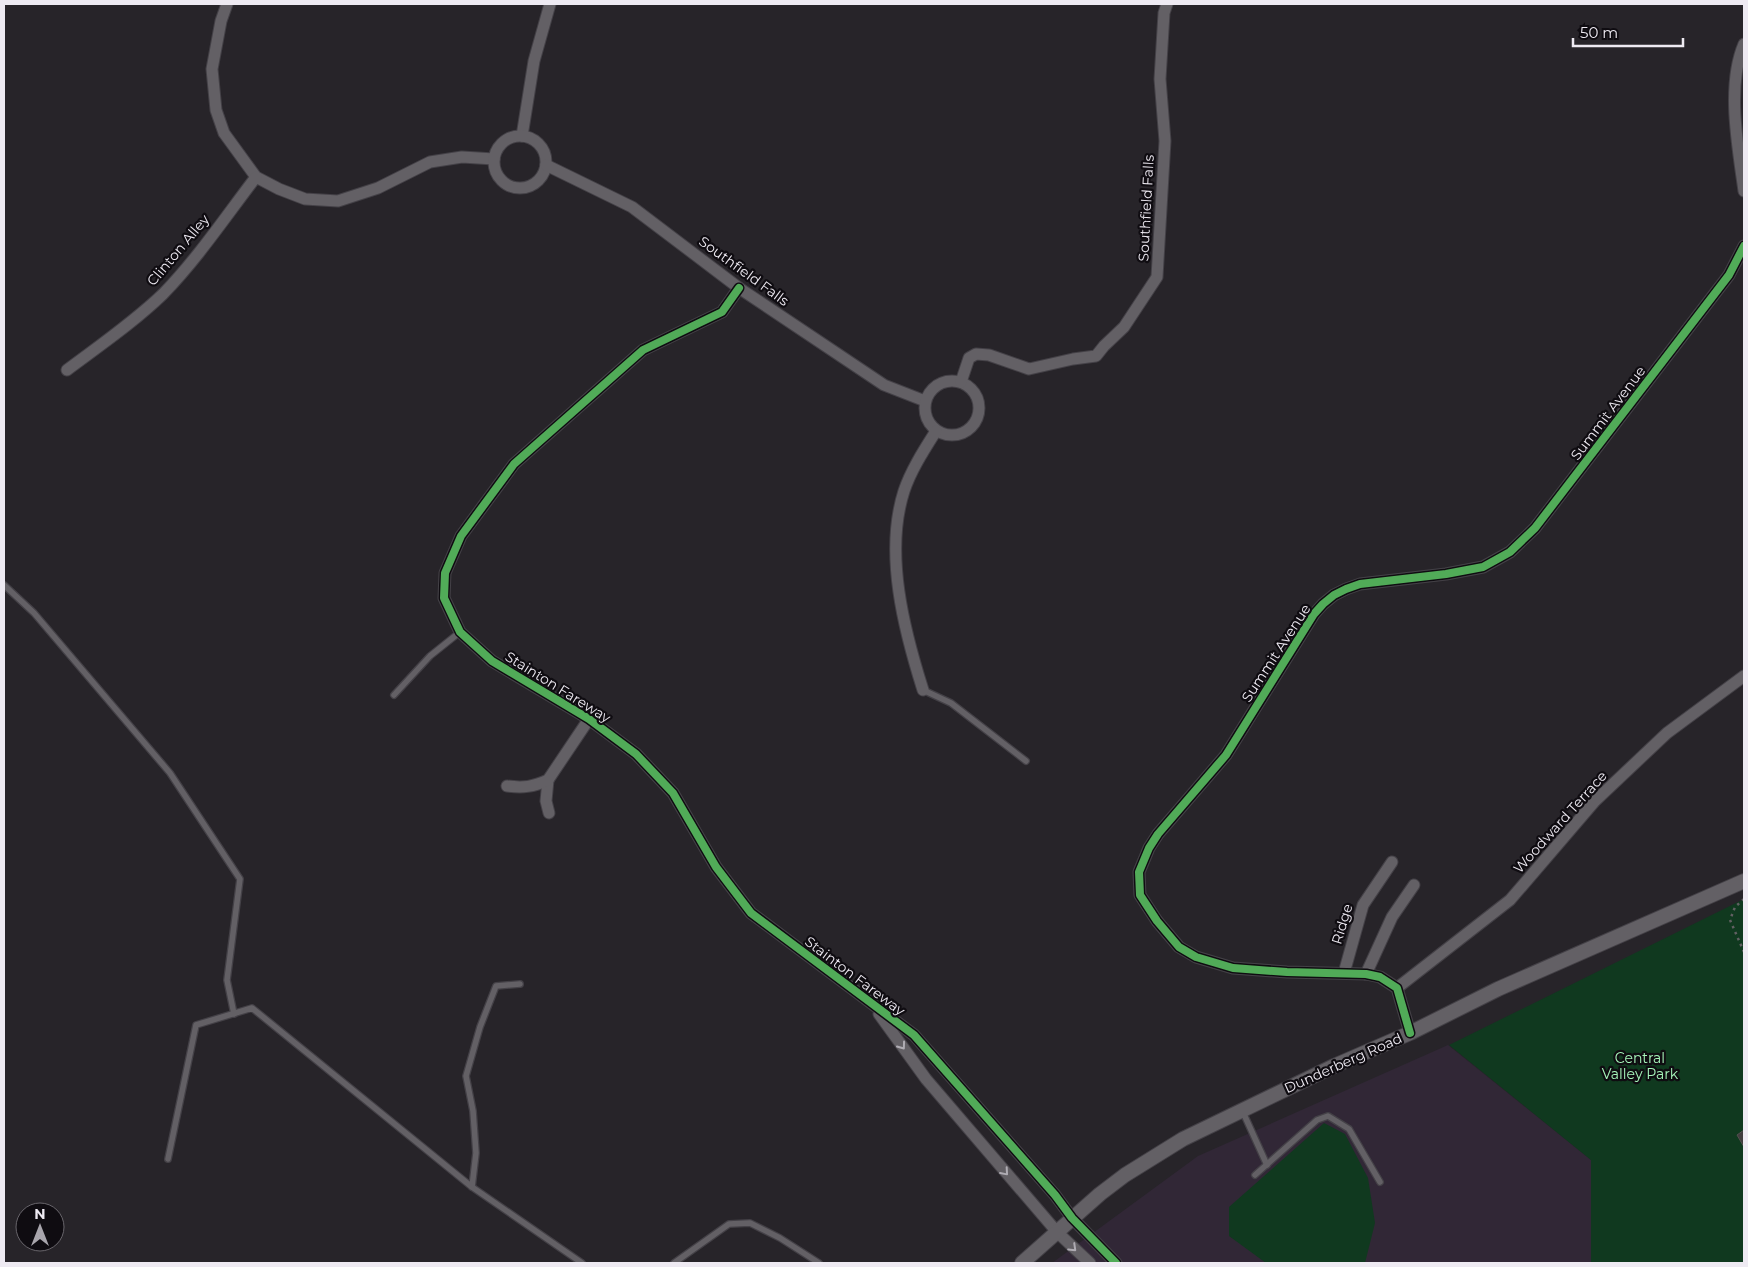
<svg xmlns="http://www.w3.org/2000/svg" width="1748" height="1267" font-family="Montserrat,sans-serif">
	<rect width="100%" height="100%" fill="#272429"/>
	<polygon fill="#312736" points="1448,1045 1591,1160 1591,1261 1595,1263 1052,1263 1198,1156"/>
	<g fill="#10391f">
		<polygon points="1744,899 1744,1263 1595,1263 1591,1262 1591,1160 1449,1045"/>
		<polygon points="1324,1123 1345,1134 1368,1178 1375,1223 1365,1263 1266,1263 1229,1236 1229,1207"/>
	</g>
	<polygon fill="#413d3e" stroke="#534f50" points="1744,1130 1744,1147 1737,1135"/>
	<g fill="none" stroke-linecap="round" stroke-linejoin="round">
		<g stroke="#444147" stroke-width="8">
			<g id="service">
				<polyline points="4,585 34,613 170,773 240,879 227,980 234,1014"/>
				<polyline points="923,690 951,703 1026,761"/>
				<polyline points="394,695 430,656 460,632"/>
				<polyline points="1242,1110 1267,1165"/>
				<polyline points="168,1159 196,1025 252,1008 472,1187 582,1263"/>
				<polyline points="1255,1175 1317,1120 1328,1116 1349,1129 1380,1182"/>
				<polyline points="472,1187 476,1153 473,1111 466,1076 480,1027 496,986 520,984"/>
				<polyline points="674,1263 729,1224 750,1223 780,1238 819,1263"/>
			</g>
		</g>
		<g stroke="#444147" stroke-width="13">
			<g id="minor">
				<polyline points="227,4 221,21 212,69 216,110 224,133 256,177 279,189 305,199 338,201 378,188 430,162 462,157 494,159"/>
				<path d="M1744 44C1726 86 1738 147 1744 191"/>
				<polyline points="522,136 534,61 550,4"/>
				<circle cx="520" cy="162" r="26"/>
				<polyline points="546,165 632,207 739,288 884,385 925,401"/>
				<polyline points="739,288 722,312 643,350 514,464 461,536 445,573 444,598 460,632 492,661 589,719 636,754 673,793 716,867 751,913 914,1035 1055,1195 1072,1218 1116,1263"/>
				<path d="M67 370C99 346 134 322 163 294 198 258 226 216 256 177"/>
				<circle cx="952" cy="408" r="27"/>
				<polyline points="961,382 969,358 976,354 989,355 1029,369 1073,359 1096,356 1104,346 1124,327 1157,277 1165,141 1160,79 1164,13 1167,4"/>
				<path d="M923 690C904 630 884 553 904 491 911 470 924 450 936 431"/>
				<polyline points="548,780 546,801 549,813"/>
				<path d="M507 786C523 788 533 787 548 780L589 719"/>
				<polyline points="1344,973 1363,905 1392,862"/>
				<polyline points="1366,974 1392,917 1414,885"/>
				<polyline points="1397,988 1510,900 1595,801 1667,733 1744,676"/>
				<polyline points="879,1014 926,1079 1057,1232 1090,1263"/>
				<polyline points="1410,1033 1397,988 1380,977 1366,974 1287,972 1233,968 1196,957 1179,947 1157,921 1140,895 1139,872 1149,848 1158,834 1226,755 1314,614 1323,604 1334,595 1346,589 1360,584 1446,574 1483,567 1510,552 1535,528 1729,275 1744,246"/>
			</g>
		</g>
		<g stroke="#444147" stroke-width="16">
			<polyline id="tertiary" points="1022,1263 1100,1194 1125,1175 1183,1139 1334,1066 1410,1033 1498,989 1744,881"/>
		</g>
		<polyline stroke="#626063" stroke-width="2.5" stroke-dasharray="2.5 4" stroke-linecap="butt" points="1744,899 1735,907 1730,920 1744,952"/>
		<use href="#service" stroke="#636065" stroke-width="5.5"/>
		<use href="#minor" stroke="#636065" stroke-width="11"/>
		<use href="#tertiary" stroke="#636065" stroke-width="14"/>
		<g stroke="#0f0c11" stroke-width="11">
			<g id="cycleway">
				<polyline points="739,288 722,312 643,350 514,464 461,536 445,573 444,598 460,632 492,661 589,719 636,754 673,793 716,867 751,913 914,1035 1055,1195 1072,1218 1116,1263"/>
				<polyline points="1410,1033 1397,988 1380,977 1366,974 1287,972 1233,968 1196,957 1179,947 1157,921 1140,895 1139,872 1149,848 1158,834 1226,755 1314,614 1323,604 1334,595 1346,589 1360,584 1446,574 1483,567 1510,552 1535,528 1729,275 1744,246"/>
			</g>
		</g>
		<use href="#cycleway" stroke="#51ab58" stroke-width="8"/>
	</g>
	<defs><path id="oneway-chevron" d="M-2-3.5L2.5 0L-2 3.5" fill="none" stroke-width="1.6" stroke-linecap="round" stroke-linejoin="round" transform="scale(1.25)"/></defs>
	<g stroke="#afacb3">
		<use href="#oneway-chevron" transform="translate(902 1046) rotate(54)"/>
		<use href="#oneway-chevron" transform="translate(1005 1172) rotate(49)"/>
		<use href="#oneway-chevron" transform="translate(1073 1248) rotate(44)"/>
	</g>
	<g text-anchor="middle" dominant-baseline="central" stroke-width="4.5" stroke-linejoin="round" paint-order="stroke">
		<g font-size="14" fill="#eeeaf2" stroke="#0f0c11">
			<text transform="translate(1146 208) rotate(-87)">Southfield Falls</text>
			<text transform="translate(178 250) rotate(-50)">Clinton Alley</text>
			<text transform="translate(744 271) rotate(36)">Southfield Falls</text>
			<text transform="translate(1608 413) rotate(-53)">Summit Avenue</text>
			<text transform="translate(1276 653) rotate(-57)">Summit Avenue</text>
			<text transform="translate(558 687) rotate(32)">Stainton Fareway</text>
			<text transform="translate(1560 822) rotate(-48)">Woodward Terrace</text>
			<text transform="translate(1342 924) rotate(-73)">Ridge</text>
			<text transform="translate(855 976) rotate(37)">Stainton Fareway</text>
			<text transform="translate(1343 1063) rotate(-24)">Dunderberg Road</text>
		</g>
		<g font-size="14" fill="#a7f7bb" stroke="#0f0c11">
			<text x="1640" y="1058">Central<tspan x="1640" dy="16">Valley Park</tspan></text>
		</g>
	</g>
	<rect width="1748" height="1267" fill="none" stroke="#eeeaf2" stroke-width="10"/>
	<g transform="translate(40 1227)"><circle r="24" fill="#0f0c11" stroke="#68656b"/>
	<path d="M0-4L9 19L0 12L-9 19Z" fill="#a8a5ac"/>
	<text y="-8" font-size="14" font-weight="bold" text-anchor="middle" fill="#eeeaf2">N</text>
	</g>
	<path d="M1573 38v8h110v-8" fill="none" stroke="#eeeaf2" stroke-width="2.5"/>
	<text x="1580" y="38" font-size="15" fill="#eeeaf2" stroke="#0f0c11" stroke-width="4" paint-order="stroke">50 m</text>
</svg>
